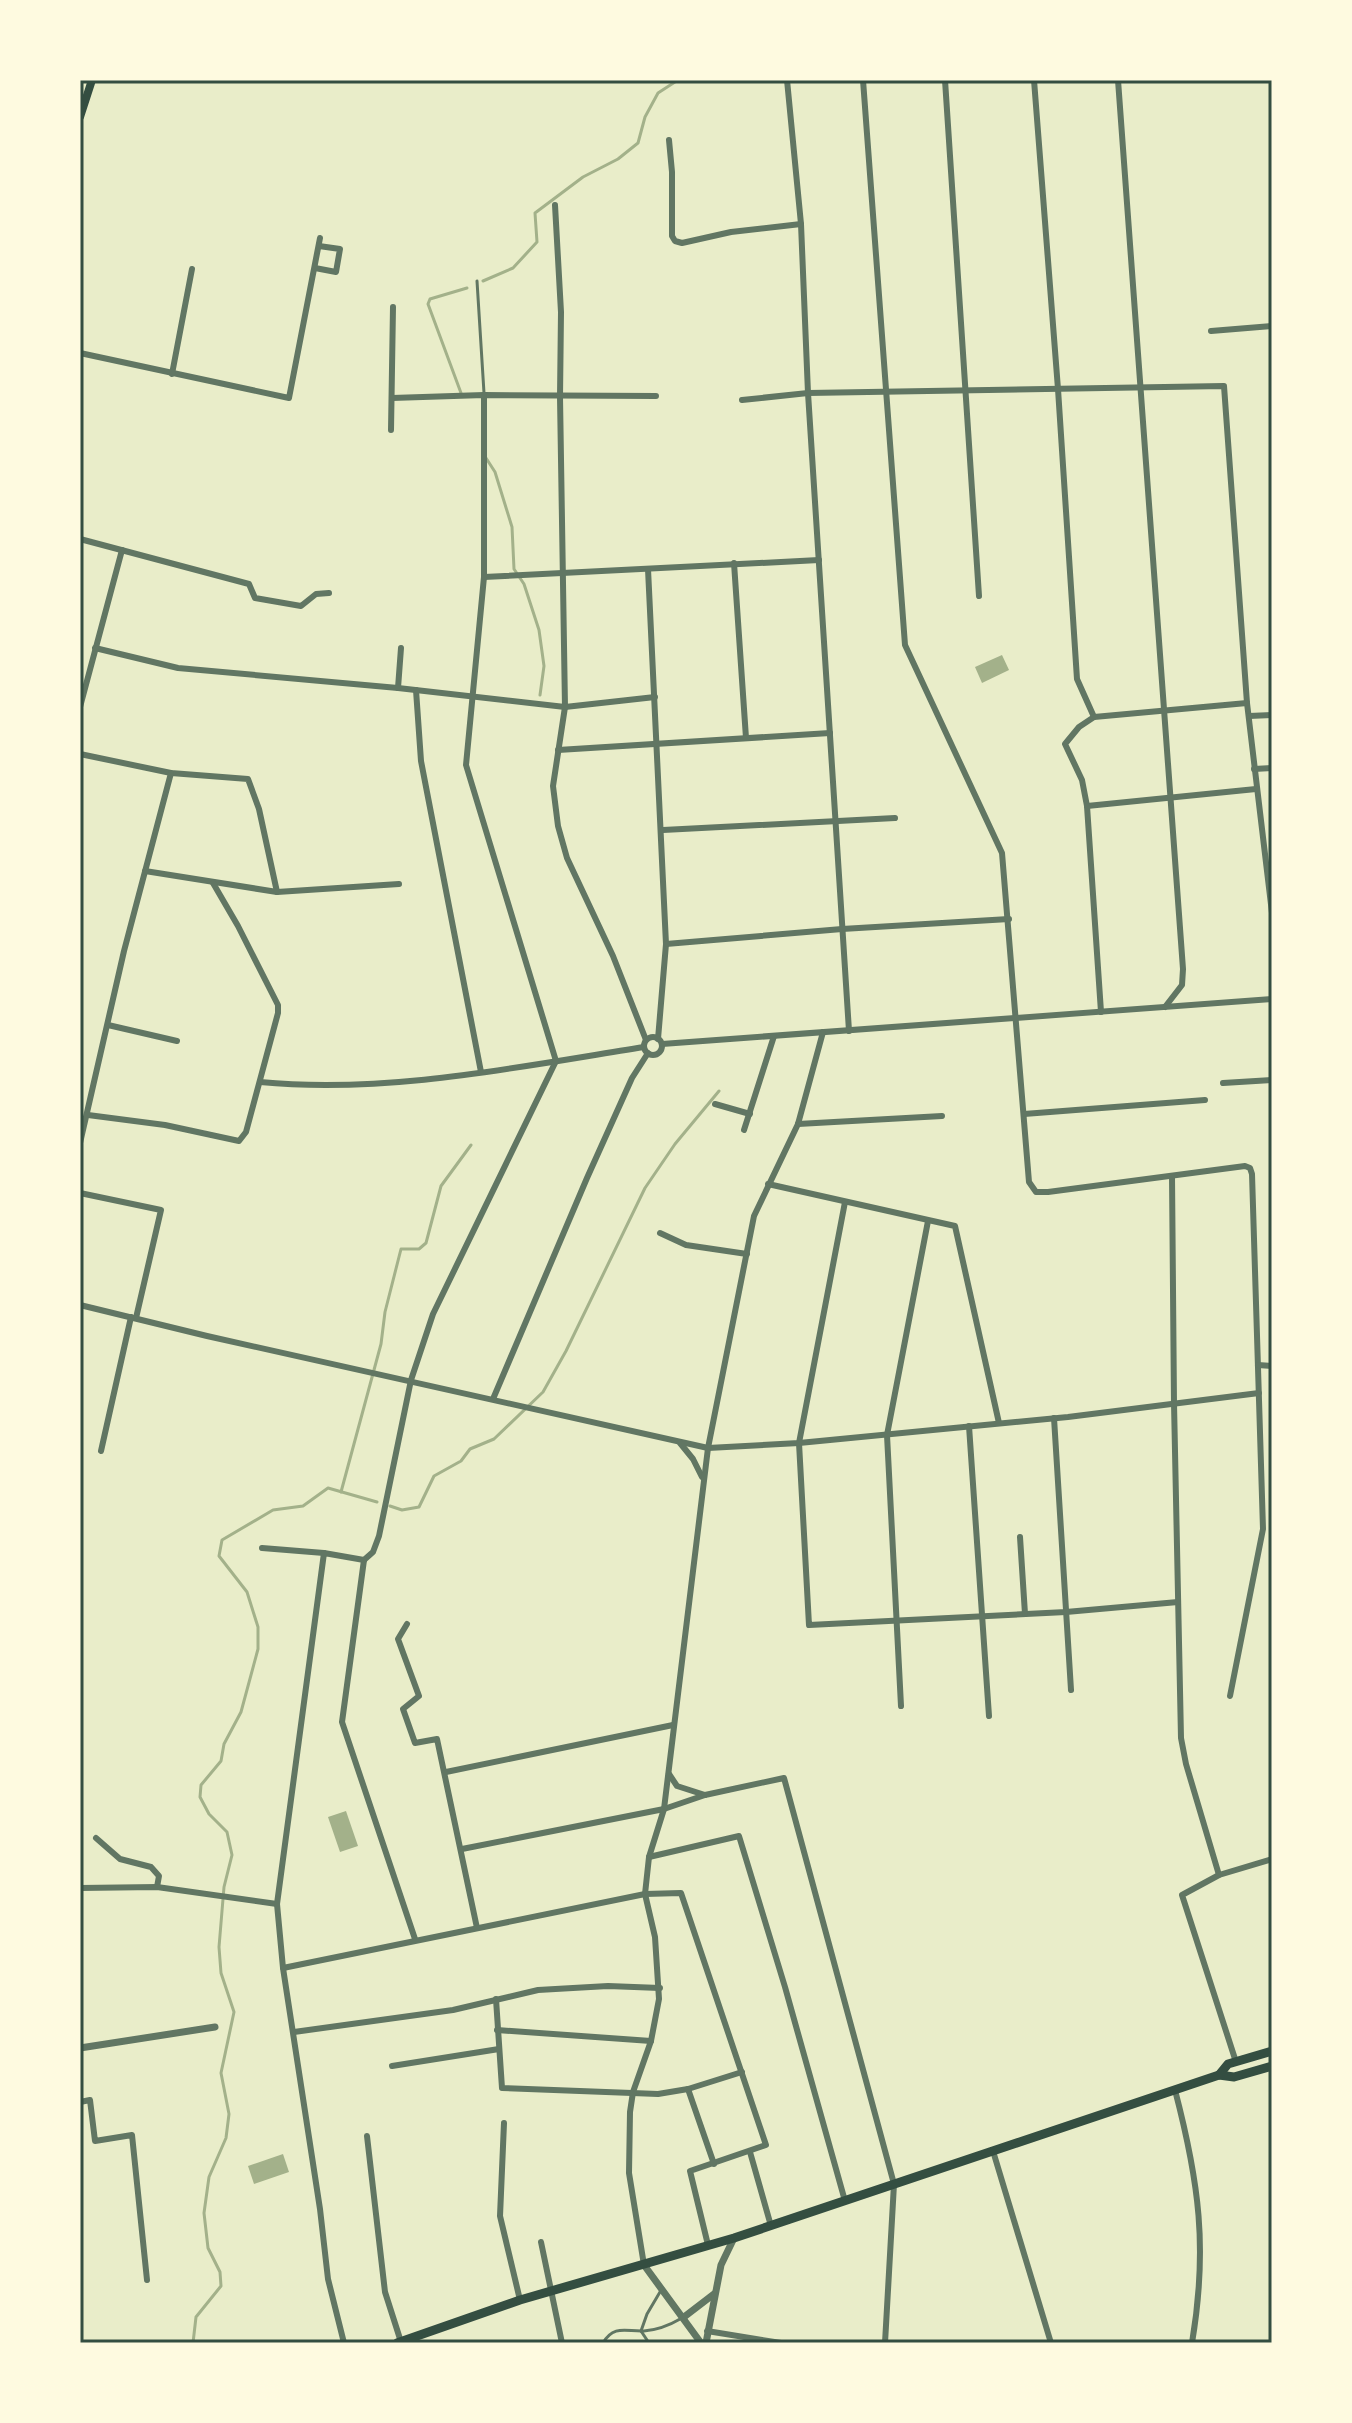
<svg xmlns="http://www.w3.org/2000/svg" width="1352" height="2423" font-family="'Asap Condensed',sans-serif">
	<rect width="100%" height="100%" fill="#e9edc9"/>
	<g fill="#a3b18a">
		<polygon points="1002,655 1009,670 982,683 975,667"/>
		<polygon points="346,1811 358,1846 340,1852 328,1817"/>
		<polygon points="283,2154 289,2172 254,2184 248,2166"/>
	</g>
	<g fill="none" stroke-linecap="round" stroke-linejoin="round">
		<g stroke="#a3b18a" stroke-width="3">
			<polyline points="483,281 513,268 537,242 535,213 583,177 618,159 638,143 645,117 658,93 678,80"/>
			<polyline points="461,393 428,304 430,299 467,288"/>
			<polyline points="486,458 495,472 512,527 514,569 524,584 539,630 544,666 540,695"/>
			<polyline points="341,1492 381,1344 385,1312 401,1249 419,1249 426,1243 441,1186 471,1145"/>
			<polyline points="390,1506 402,1510 419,1507 434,1476 461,1461 470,1449 494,1439 543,1392 566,1351 645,1188 675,1144 719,1091"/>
			<polyline points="193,2343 196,2317 221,2286 220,2272 208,2248 204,2213 209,2177 226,2138 229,2114 221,2073 234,2012 221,1973 219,1947 224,1887 232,1855 227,1832 209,1814 200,1797 201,1785 221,1761 224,1744 241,1712 258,1649 258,1627 247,1592 219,1556 222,1540 273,1510 303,1506 328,1488 377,1502"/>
		</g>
		<g stroke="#617663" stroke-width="3">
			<polyline points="477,281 484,393"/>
			<polyline points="641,2331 647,2314 660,2292"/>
			<polyline points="641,2331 649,2343"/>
			<path d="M603 2343C614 2324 627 2332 644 2331 658 2330 670 2325 682 2318"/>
		</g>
		<g stroke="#617663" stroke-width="6">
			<polyline points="787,80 801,224 808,393 849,1031"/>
			<polyline points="863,80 905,645 1002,853 1029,1182 1036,1192 1048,1192 1245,1166 1250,1168 1252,1174 1263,1529 1230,1696"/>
			<polyline points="945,80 979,596"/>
			<polyline points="1034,80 1058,389 1077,679 1094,717"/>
			<polyline points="1118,80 1183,969 1182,985 1165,1007"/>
			<polyline points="669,140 672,172 672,236 675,241 682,243 731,232 801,224"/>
			<polyline points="555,205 561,312 560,397 565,707 553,786 558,826 567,858 613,956 646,1040"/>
			<polyline points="315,268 336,272 340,249 319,246"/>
			<polyline points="1211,331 1272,326"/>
			<polyline points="80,353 289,398 320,238"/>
			<polyline points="172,374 192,269"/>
			<polyline points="392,398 484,395 656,396"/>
			<polyline points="742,400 808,393 1224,386 1247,703 1272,913"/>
			<polyline points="391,430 393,307"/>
			<polyline points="80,539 249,584 255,598 301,606 316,594 329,593"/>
			<polyline points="734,563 746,738"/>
			<polyline points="648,569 666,944 658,1039"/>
			<polyline points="484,577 819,560"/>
			<polyline points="95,648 178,668 398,688 565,707 655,697"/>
			<polyline points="398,688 401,648"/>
			<polyline points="416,690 421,761 481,1072"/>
			<polyline points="80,707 122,550"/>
			<polyline points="1249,716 1272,715"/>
			<polyline points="558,750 830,733"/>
			<polyline points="80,754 171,773 248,779 259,809 277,892"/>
			<polyline points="1254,769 1272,768"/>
			<polyline points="1087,806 1256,789"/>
			<polyline points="663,830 895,818"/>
			<polyline points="145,871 277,892 399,884"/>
			<polyline points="666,944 842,929 1009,919"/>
			<polyline points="1101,1012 1087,806 1082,780 1065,744 1079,727 1094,717 1247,703"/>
			<polyline points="108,1025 177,1041"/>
			<circle cx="653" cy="1046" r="9"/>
			<polyline points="662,1044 1272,999"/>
			<path d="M260 1082C389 1094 517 1067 644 1047"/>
			<polyline points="1223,1083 1272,1080"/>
			<polyline points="715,1104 750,1114"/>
			<polyline points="1024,1114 1205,1100"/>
			<polyline points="88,1115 165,1125 239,1141 246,1132 278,1013 278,1005 238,926 213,883"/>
			<polyline points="798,1124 942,1116"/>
			<polyline points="744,1130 774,1036"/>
			<polyline points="80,1143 124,951 171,773"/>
			<polyline points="1172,1176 1174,1403 1181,1738 1186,1764 1219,1875"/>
			<polyline points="768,1184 955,1226 999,1423"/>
			<polyline points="80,1193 161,1210 136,1318"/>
			<polyline points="845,1202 799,1443 809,1625 1066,1612 1178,1602"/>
			<polyline points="660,1233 686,1245 747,1254"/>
			<polyline points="80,1305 207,1336 708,1448 799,1443 1068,1417 1259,1393"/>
			<polyline points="1258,1365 1272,1366"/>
			<polyline points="493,1399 587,1178 632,1078 648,1053"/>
			<polyline points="1054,1418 1071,1690"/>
			<polyline points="969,1426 989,1716"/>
			<polyline points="680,1443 693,1459 702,1477"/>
			<polyline points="101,1451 131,1317"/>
			<polyline points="1020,1537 1025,1614"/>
			<polyline points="262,1548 324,1553"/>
			<polyline points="364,1560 373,1552 379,1536 411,1380 433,1314 556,1061 466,765 484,577 484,395"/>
			<polyline points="364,1560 342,1722 415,1939"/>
			<polyline points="407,1624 398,1639 419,1696 403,1709 415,1743 437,1739 477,1928"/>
			<polyline points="901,1706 887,1435 928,1221"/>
			<polyline points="446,1772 673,1725"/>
			<polyline points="669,1774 677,1786 705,1795"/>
			<polyline points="96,1838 120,1859 151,1867 159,1876 157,1887"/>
			<polyline points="462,1849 664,1809 705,1795 784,1778 894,2184 885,2343"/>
			<polyline points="649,1857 739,1836 785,1987 845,2201"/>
			<polyline points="80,1888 157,1887 277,1904"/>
			<polyline points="283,1968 645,1894 681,1893 766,2145 690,2171 708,2245"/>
			<polyline points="496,1999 502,2088 658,2094 688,2089 742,2072"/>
			<polyline points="497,2030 651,2041"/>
			<polyline points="294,2032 453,2010 538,1990 608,1986 660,1988"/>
			<polyline points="1236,2062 1182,1895 1219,1875 1272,1859"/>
			<polyline points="392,2066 499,2049"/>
			<polyline points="688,2089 714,2164"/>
			<path d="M1175 2090C1199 2182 1208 2248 1192 2343"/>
			<polyline points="80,2102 90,2100 95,2141 132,2135 147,2280"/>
			<polyline points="504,2123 500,2216 520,2300"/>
			<polyline points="367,2136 385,2292 401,2342"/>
			<polyline points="993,2151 1051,2343"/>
			<polyline points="750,2152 771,2226"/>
			<polyline points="541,2242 562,2343"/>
			<polyline points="644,2265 629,2173 630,2112 633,2092 651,2041 659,1999 655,1937 645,1894 649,1857 664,1809 708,1448 754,1216 798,1124 823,1032"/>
			<polyline points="707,2331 781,2343"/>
			<polyline points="344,2343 328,2279 320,2209 283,1968 277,1904 324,1553 364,1560"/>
		</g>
		<g stroke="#617663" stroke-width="7">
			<polyline points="80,2048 215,2027"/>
			<polyline points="644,2265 701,2343"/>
			<polyline points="684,2317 714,2294"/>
			<polyline points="706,2343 721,2265 734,2238"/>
		</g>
		<polyline stroke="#344e41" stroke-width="8" points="80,117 92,80"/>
		<g stroke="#344e41" stroke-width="9">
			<polyline points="1219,2075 1228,2064 1272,2051"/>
			<polyline points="397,2343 520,2300 734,2238 1219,2075 1234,2077 1272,2066"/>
		</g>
	</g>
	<rect width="1352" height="2423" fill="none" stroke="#fefae0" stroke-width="164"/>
	<rect x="82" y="82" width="1188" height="2259" fill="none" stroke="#344e41" stroke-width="3"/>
</svg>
